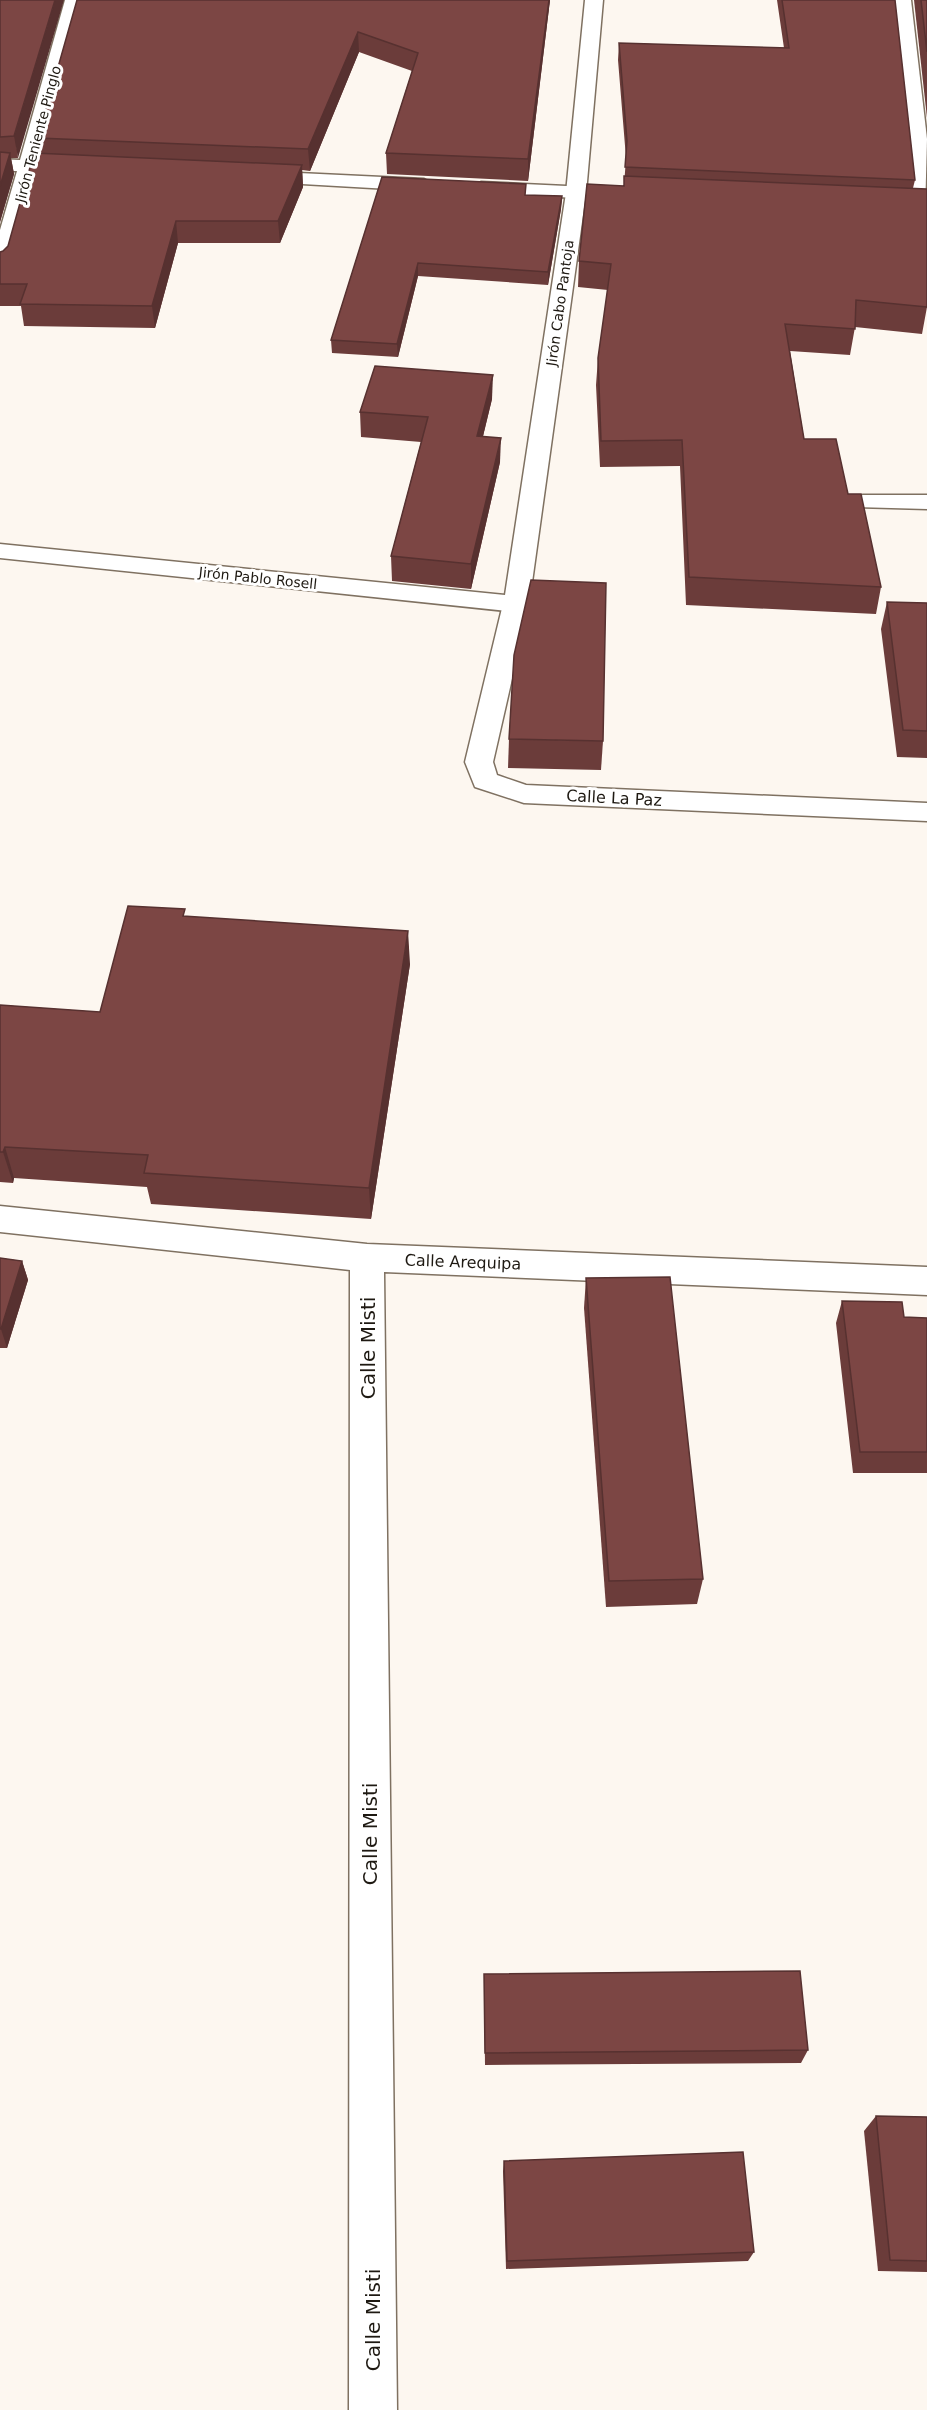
<svg xmlns="http://www.w3.org/2000/svg" width="927" height="2410" font-family="'DejaVu Sans',sans-serif">
	<rect width="100%" height="100%" fill="#fdf7f0"/>
	<g fill="none" stroke-linecap="round" stroke-linejoin="round">
		<g stroke="#7f7161" stroke-width="3">
			<g id="street">
				<polygon points="65,0 83,0 39,161 76,162 86,168 76,174 36,172 10,267 7,271 0,273 0,230 17,171 0,171 0,159 20,160"/>
				<polygon points="893,0 911,0 927,139 925,213 918,211 915,207"/>
				<polygon points="257,171 424,179 434,185 424,191 250,181 247,177 250,173"/>
				<polygon points="481,182 609,188 616,190 619,194 616,198 609,200 474,192 471,188"/>
				<polygon points="863,495 927,495 927,509 855,507 851,502 855,497"/>
				<polygon points="516,596 525,599 529,604 493,762 497,775 526,785 927,803 927,821 524,803 475,787 465,762 503,604 507,599"/>
				<polygon points="0,1206 367,1244 927,1267 927,1295 384,1272 397,2410 349,2410 350,1270 0,1232"/>
			</g>
		</g>
		<g stroke="#7f7161" stroke-width="3">
			<polygon id="secondary" points="585,0 603,0 586,193 529,604 525,609 516,612 0,558 0,544 505,595 566,193"/>
		</g>
		<use href="#street" fill="#fff" fill-rule="evenodd"/>
		<use href="#secondary" fill="#fff" fill-rule="evenodd"/>
	</g>
	<g fill="#6b3c3a">
		<polygon points="0,0 18,158 11,158 14,174 0,222"/>
		<polygon points="77,0 550,0 528,181 387,174 386,153 412,71 359,52 310,171 302,170 303,187 280,243 178,243 155,328 24,326 21,306 0,306 0,252 3,251 8,246 41,153 38,138"/>
		<polygon points="777,0 895,0 915,180 913,188 927,307 922,334 855,327 850,355 790,351 804,439 848,494 881,587 876,614 686,605 680,466 600,467 596,385 598,358 608,290 578,287 579,261 624,186 626,158 618,60 619,43 784,48"/>
		<polygon points="914,0 927,0 927,118"/>
		<polygon points="382,177 526,195 562,196 561,209 548,285 418,276 398,357 332,353 331,340"/>
		<polygon points="492,399 483,436 500,462 471,589 392,581 391,556 421,442 361,437 360,412"/>
		<polygon points="887,602 927,603 927,758 897,757 881,629"/>
		<polygon points="509,739 603,741 601,770 508,768"/>
		<polygon points="186,916 410,964 371,1219 151,1204 147,1187 14,1178 13,1183 0,1182 0,1005 100,1012"/>
		<polygon points="0,1258 22,1261 28,1280 7,1348 0,1348"/>
		<polygon points="586,1278 703,1579 697,1604 606,1607 584,1308"/>
		<polygon points="842,1301 904,1317 927,1318 927,1473 853,1473 836,1323"/>
		<polygon points="484,1974 808,2050 801,2063 485,2065"/>
		<polygon points="876,2116 927,2117 927,2272 878,2271 864,2131"/>
		<polygon points="504,2161 754,2252 748,2261 506,2269 503,2171"/>
	</g>
	<g fill="#573130">
		<polygon points="55,0 64,0 18,158 14,136"/>
		<polygon points="549,0 550,0 528,181 528,159"/>
		<polygon points="358,32 359,52 310,171 308,149"/>
		<polygon points="10,153 14,174 0,222 0,186"/>
		<polygon points="302,165 303,187 280,243 278,221"/>
		<polygon points="562,196 561,209 548,285 548,272"/>
		<polygon points="176,221 178,243 155,328 152,306"/>
		<polygon points="418,263 418,276 398,357 397,344"/>
		<polygon points="493,375 492,399 477,461 477,436"/>
		<polygon points="501,438 500,462 471,589 471,564"/>
		<polygon points="408,931 410,964 371,1219 369,1188"/>
		<polygon points="5,1147 14,1178 13,1183 3,1152"/>
		<polygon points="22,1261 28,1280 7,1348 1,1329"/>
	</g>
	<g fill="#7c4644" stroke="#573130" stroke-width="1.5">
		<polygon points="0,0 55,0 14,136 0,137"/>
		<polygon points="77,0 549,0 528,159 386,153 418,53 358,32 308,149 38,138"/>
		<polygon points="782,0 895,0 915,180 625,167 627,141 619,43 789,48"/>
		<polygon points="921,0 927,0 927,52"/>
		<polygon points="0,152 10,153 0,186"/>
		<polygon points="34,153 302,165 278,221 176,221 152,306 20,304 27,284 0,284 0,252 3,251 8,246"/>
		<polygon points="624,176 927,189 927,307 856,300 855,329 785,324 804,439 836,439 848,494 861,494 881,587 689,577 682,440 601,441 598,358 611,264 579,261 587,184 624,186"/>
		<polygon points="382,177 526,184 525,195 562,196 548,272 418,263 397,344 331,340"/>
		<polygon points="375,366 493,375 477,436 501,438 471,564 391,556 428,417 360,412"/>
		<polygon points="531,580 606,583 603,741 509,739 514,655"/>
		<polygon points="887,602 927,603 927,731 903,730"/>
		<polygon points="128,906 185,909 183,916 408,931 369,1188 144,1173 148,1155 5,1147 3,1152 0,1152 0,1005 100,1012"/>
		<polygon points="0,1258 22,1261 1,1329 0,1329"/>
		<polygon points="670,1277 703,1579 609,1581 586,1278"/>
		<polygon points="842,1301 902,1302 904,1317 927,1318 927,1452 860,1452"/>
		<polygon points="800,1971 808,2050 485,2053 484,1974"/>
		<polygon points="876,2116 927,2117 927,2261 890,2260"/>
		<polygon points="743,2152 754,2252 507,2261 504,2161"/>
	</g>
	<g text-anchor="middle" dominant-baseline="central" stroke-width="6" stroke-linejoin="round" paint-order="stroke">
		<g font-size="14" fill="#1e1912" stroke="#fff">
			<text transform="translate(38 134) rotate(-75)">Jirón Teniente Pinglo</text>
			<text transform="translate(560 303) rotate(-82)">Jirón Cabo Pantoja</text>
			<text transform="translate(258 578) rotate(6)">Jirón Pablo Rosell</text>
		</g>
		<g font-size="16" fill="#1e1912" stroke="#fff">
			<text transform="translate(614 798) rotate(3)">Calle La Paz</text>
			<text transform="translate(463 1262) rotate(2)">Calle Arequipa</text>
		</g>
		<g font-size="20" fill="#1e1912" stroke="#fff">
			<text transform="translate(368 1348) rotate(-90)">Calle Misti</text>
			<text transform="translate(370 1834) rotate(-90)">Calle Misti</text>
			<text transform="translate(373 2320) rotate(-90)">Calle Misti</text>
		</g>
	</g>
</svg>
